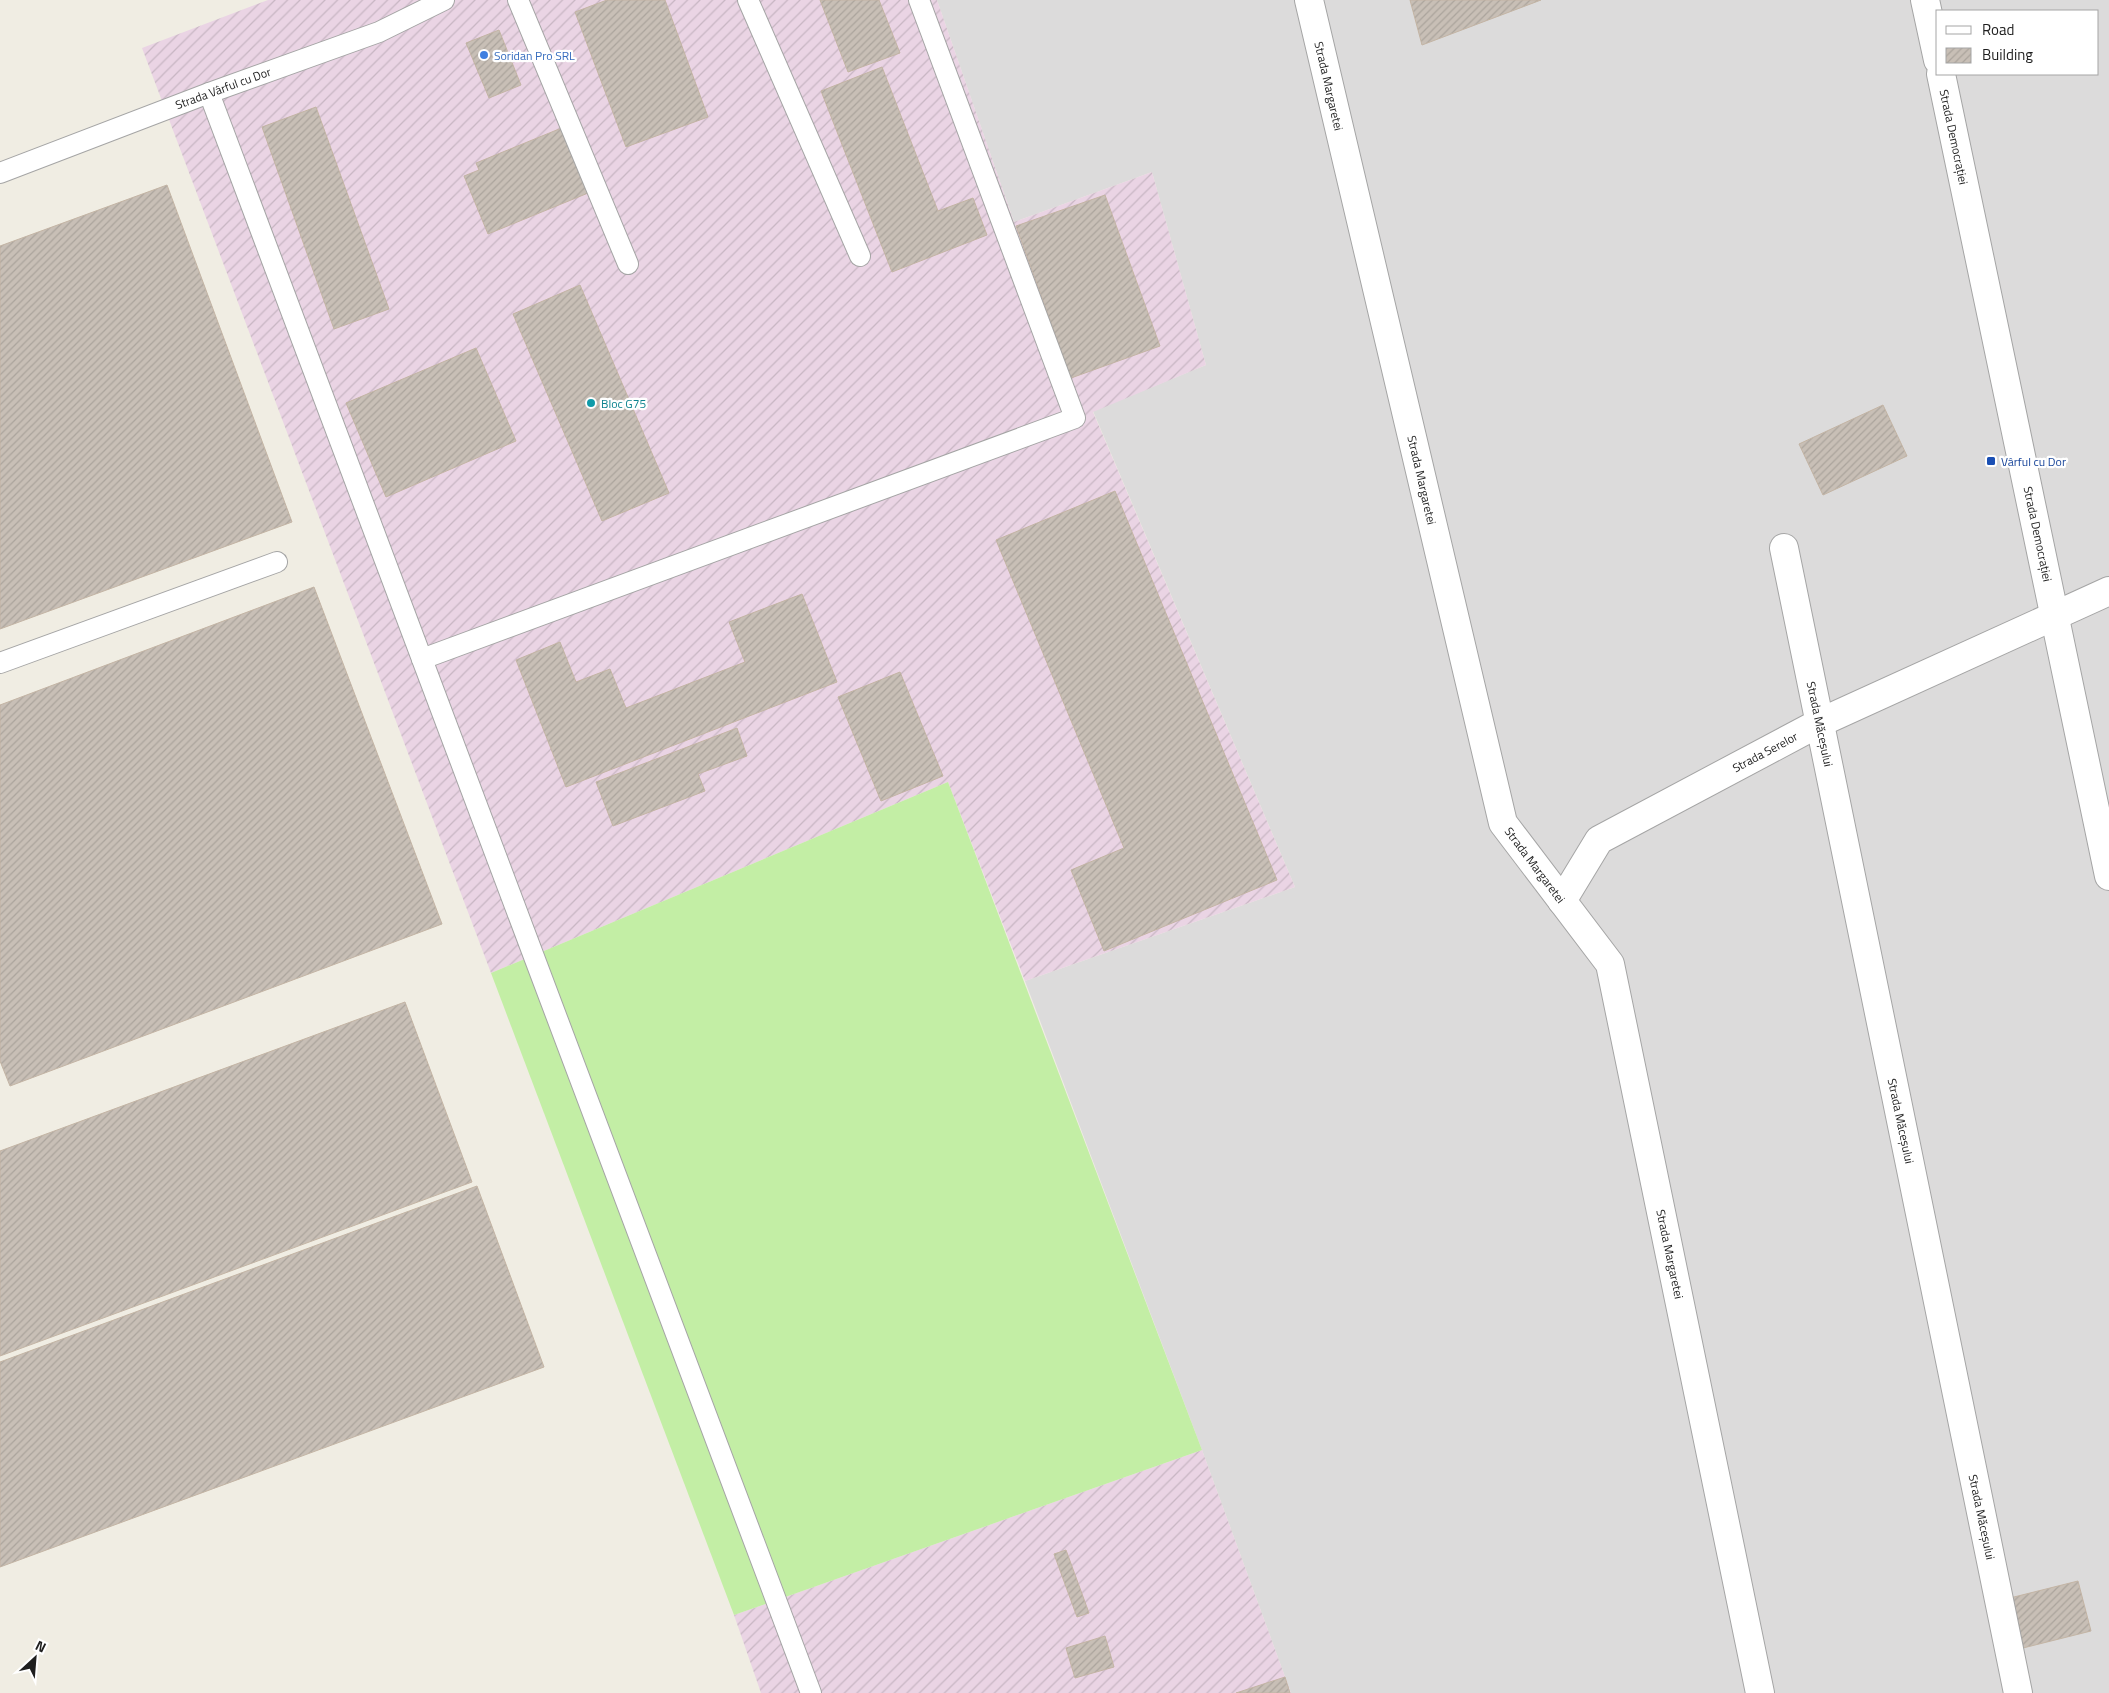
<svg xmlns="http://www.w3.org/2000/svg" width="2109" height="1693" font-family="'Titillium Web',sans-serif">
	<defs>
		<pattern id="industrial-furrows" width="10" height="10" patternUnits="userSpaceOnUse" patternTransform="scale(1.25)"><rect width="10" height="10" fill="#ead4e4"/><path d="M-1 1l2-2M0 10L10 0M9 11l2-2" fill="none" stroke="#c8b6c3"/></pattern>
		<pattern id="building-hatch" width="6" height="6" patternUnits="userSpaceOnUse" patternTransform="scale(1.25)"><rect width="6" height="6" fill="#c8bfb6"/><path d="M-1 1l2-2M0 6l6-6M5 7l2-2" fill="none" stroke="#aba49c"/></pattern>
	</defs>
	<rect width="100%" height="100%" fill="#f0ede3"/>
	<path fill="#dcdbdb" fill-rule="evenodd" d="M937 0H2109V1693H1291L1202 1450 1025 981 1295 887 1093 411 1206 365 1152 172 1014 222ZM1938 11H2098V74H1938Z"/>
	<g fill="url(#industrial-furrows)">
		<polygon points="268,0 937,0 1014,222 1152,172 1206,365 1093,412 1295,887 1025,981 948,782 491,973 142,48"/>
		<polygon points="1202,1450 1291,1693 761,1693 734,1615"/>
	</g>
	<polygon fill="#c3eea5" points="948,782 1202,1450 734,1615 491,973"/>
	<g fill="url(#building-hatch)" stroke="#c3b4a4">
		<polygon points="607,0 665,0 708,117 626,147 575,12"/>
		<polygon points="820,0 879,0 900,53 848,72"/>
		<polygon points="1410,0 1541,0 1422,45"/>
		<polygon points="499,30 521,85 489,98 466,43"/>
		<polygon points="882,67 938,211 973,198 987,235 892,272 821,91"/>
		<polygon points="316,107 389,309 334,329 262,127"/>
		<polygon points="564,127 593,191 488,234 464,176 479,170 476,163"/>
		<polygon points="167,185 292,522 0,629 0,246"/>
		<polygon points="1105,195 1160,346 1071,378 1016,226"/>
		<polygon points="580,285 669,493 602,521 513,314"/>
		<polygon points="476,348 516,441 386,497 346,403"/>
		<polygon points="1883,405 1907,456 1823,495 1799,444"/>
		<polygon points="1115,491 1277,880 1104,951 1071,870 1124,848 996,540"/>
		<polygon points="314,587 442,924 10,1086 0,1061 0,705"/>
		<polygon points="802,594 837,682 566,787 516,660 560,642 576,682 610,669 626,708 745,662 729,622"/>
		<polygon points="900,672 943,776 881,801 838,697"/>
		<polygon points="737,728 747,756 698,774 705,791 613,826 596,782"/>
		<polygon points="405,1002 472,1182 0,1356 0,1151"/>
		<polygon points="477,1186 544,1367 0,1567 0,1362"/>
		<polygon points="1066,1550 1089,1613 1077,1617 1054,1554"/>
		<polygon points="2078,1581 2091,1631 2019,1649 2006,1599"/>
		<polygon points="1105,1636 1114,1667 1075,1678 1066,1648"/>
		<polygon points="1285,1677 1290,1693 1236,1693"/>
	</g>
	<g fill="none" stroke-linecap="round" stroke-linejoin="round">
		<g stroke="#a5a5a5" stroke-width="22">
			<g id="service">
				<polyline points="518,0 628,264"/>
				<polyline points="748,0 860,256"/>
				<polyline points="209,93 811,1693"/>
				<polyline points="0,173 209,93 379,32 444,0"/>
				<polyline points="422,659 1075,418 919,0"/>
				<polyline points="0,663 277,562"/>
			</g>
		</g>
		<g stroke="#a5a5a5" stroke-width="30">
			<g id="minor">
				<polyline points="1309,0 1503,823 1610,964 1760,1693"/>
				<polyline points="1784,548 2018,1693"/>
				<polyline points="1562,901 1599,840 1819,723 2109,591"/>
			</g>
		</g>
		<g stroke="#a5a5a5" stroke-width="30">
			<g id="tertiary">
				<polyline points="1925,0 1938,60"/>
				<polyline points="1941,74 2109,876"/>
			</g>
		</g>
		<use href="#service" stroke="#fff" stroke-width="20"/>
		<use href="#minor" stroke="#fff" stroke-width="28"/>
		<use href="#tertiary" stroke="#fff" stroke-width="28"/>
	</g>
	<circle fill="#3f7fe0" stroke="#fff" stroke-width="2" cx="484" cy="55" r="5"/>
	<circle fill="#0f9aa8" stroke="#fff" stroke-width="2" cx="591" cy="403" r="5"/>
	<rect fill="#1a4fb4" stroke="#fff" stroke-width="2" x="1986" y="456" width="10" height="10" rx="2.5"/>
	<g text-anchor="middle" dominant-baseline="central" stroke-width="4.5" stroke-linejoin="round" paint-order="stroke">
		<g font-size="12" fill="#366cbe" stroke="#fff" text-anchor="start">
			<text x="494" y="55">Soridan Pro SRL</text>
		</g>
		<g font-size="12" fill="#1e1e1e" stroke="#fff">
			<text transform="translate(1329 86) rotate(77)">Strada Margaretei</text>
			<text transform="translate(223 88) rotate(-20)">Strada Vârful cu Dor</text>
			<text transform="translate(1954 137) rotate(78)">Strada Democrației</text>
			<text transform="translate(1422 480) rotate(77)">Strada Margaretei</text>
			<text transform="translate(2038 534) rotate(78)">Strada Democrației</text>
			<text transform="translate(1820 724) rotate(78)">Strada Măceșului</text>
			<text transform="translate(1765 752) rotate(-28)">Strada Serelor</text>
			<text transform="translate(1535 865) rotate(53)">Strada Margaretei</text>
			<text transform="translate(1901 1121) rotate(78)">Strada Măceșului</text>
			<text transform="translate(1670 1254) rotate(78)">Strada Margaretei</text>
			<text transform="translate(1982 1517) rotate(78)">Strada Măceșului</text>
		</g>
		<g font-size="12" fill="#0d838f" stroke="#fff" text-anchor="start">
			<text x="601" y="403">Bloc G75</text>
		</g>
		<g font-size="12" fill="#164399" stroke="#fff" text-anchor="start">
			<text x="2001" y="461">Vârful cu Dor</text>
		</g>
	</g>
	<rect x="1936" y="10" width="162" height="65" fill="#ffffff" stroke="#a5a5a5"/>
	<rect x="1946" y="26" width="25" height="8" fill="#ffffff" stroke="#a5a5a5"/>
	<text x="1982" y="35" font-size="15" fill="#1e1e1e">Road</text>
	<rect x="1946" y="48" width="25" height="15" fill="url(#building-hatch)" stroke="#a5a5a5"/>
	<text x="1982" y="60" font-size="15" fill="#1e1e1e">Building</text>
	<g transform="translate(35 1658) rotate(26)" stroke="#ffffff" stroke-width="4" paint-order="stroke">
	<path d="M0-4L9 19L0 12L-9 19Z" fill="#1e1e1e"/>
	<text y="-8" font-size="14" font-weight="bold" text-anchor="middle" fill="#1e1e1e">N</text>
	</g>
</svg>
